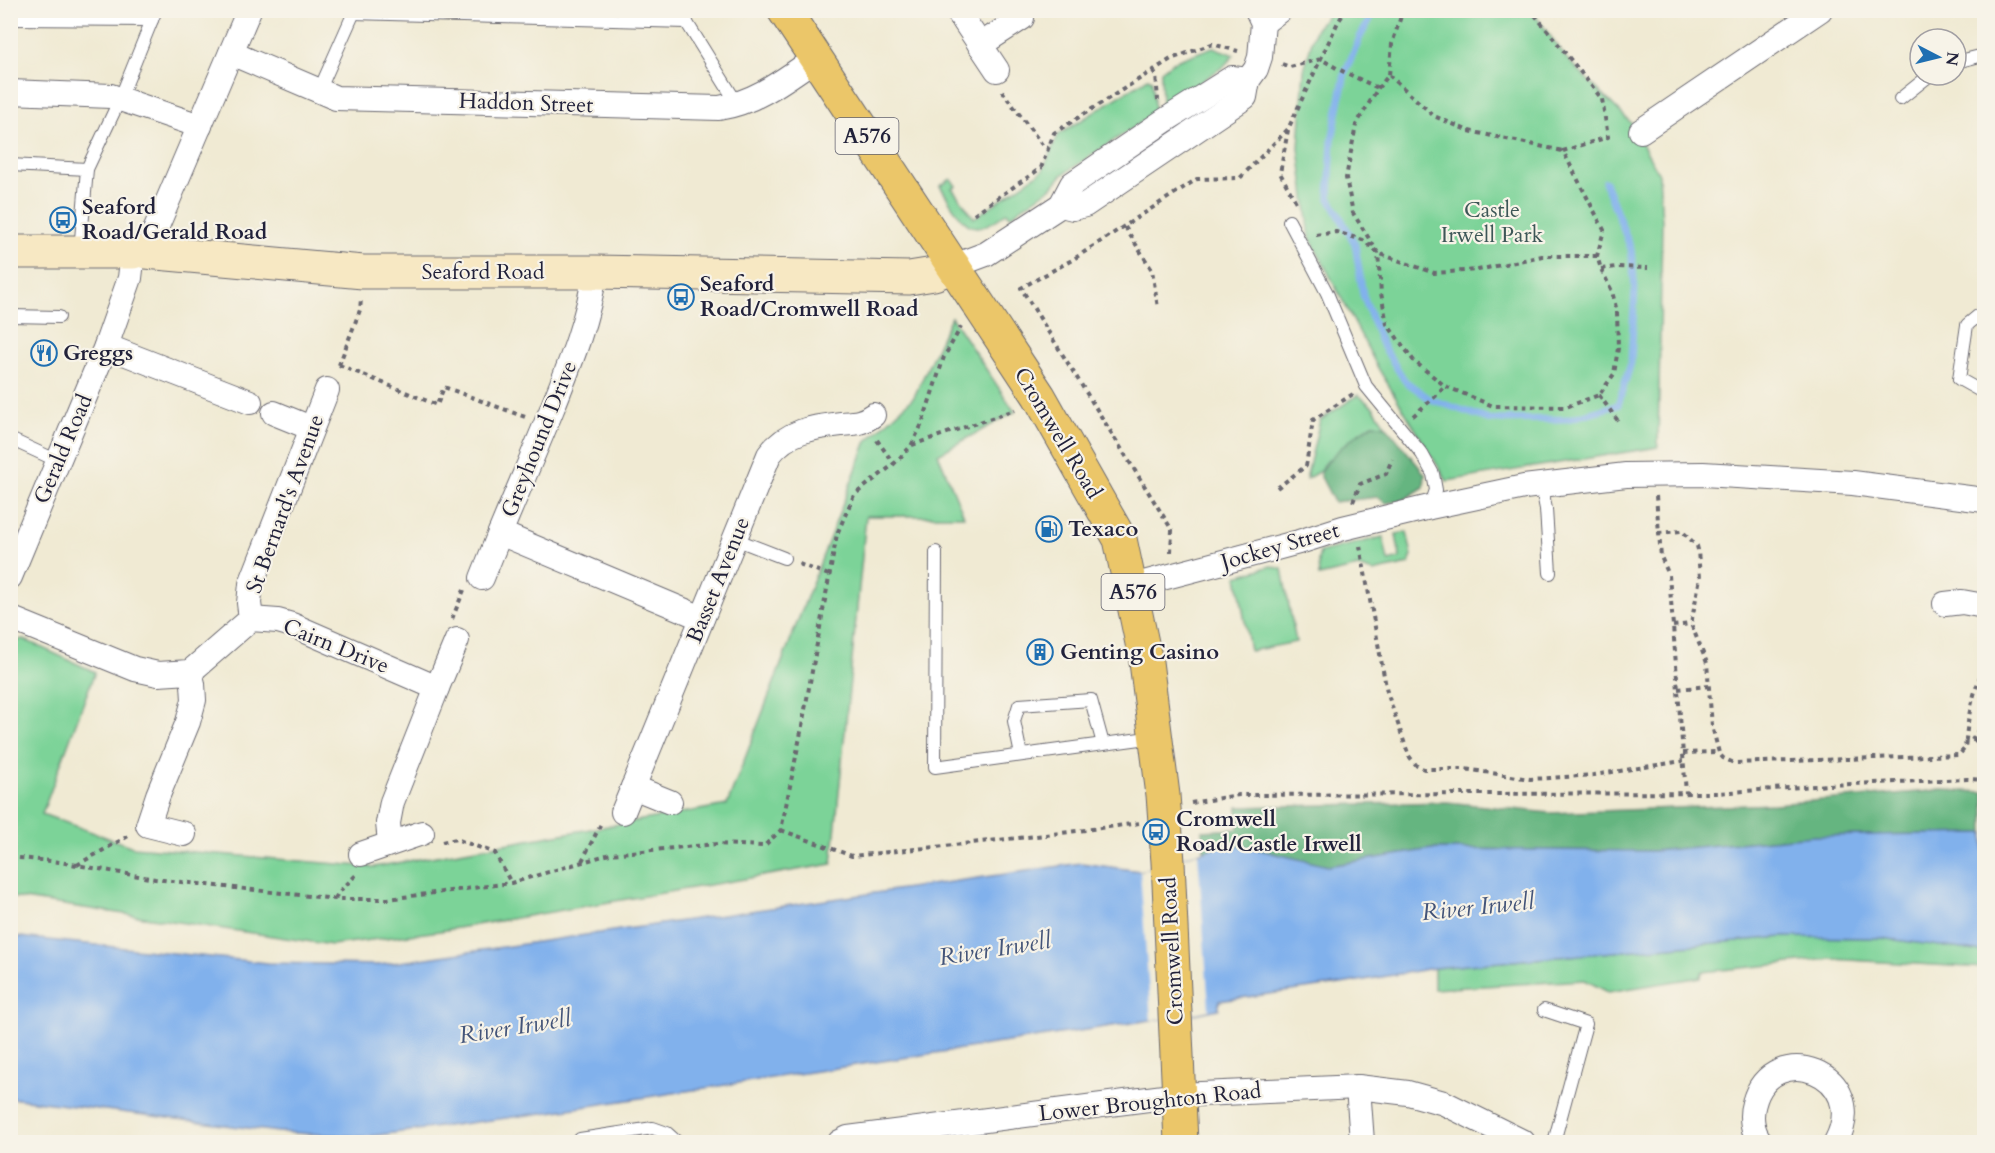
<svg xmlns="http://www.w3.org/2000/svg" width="1995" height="1153" font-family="Cardo,serif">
	<rect width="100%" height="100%" fill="#f7f3e8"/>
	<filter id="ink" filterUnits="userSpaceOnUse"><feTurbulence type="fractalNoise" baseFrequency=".0167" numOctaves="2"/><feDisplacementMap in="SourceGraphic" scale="12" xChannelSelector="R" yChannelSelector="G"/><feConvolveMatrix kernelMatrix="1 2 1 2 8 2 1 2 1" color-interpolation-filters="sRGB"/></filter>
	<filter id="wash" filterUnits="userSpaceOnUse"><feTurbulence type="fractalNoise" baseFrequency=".008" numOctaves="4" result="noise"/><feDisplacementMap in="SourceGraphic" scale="24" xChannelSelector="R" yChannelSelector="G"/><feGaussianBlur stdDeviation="1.35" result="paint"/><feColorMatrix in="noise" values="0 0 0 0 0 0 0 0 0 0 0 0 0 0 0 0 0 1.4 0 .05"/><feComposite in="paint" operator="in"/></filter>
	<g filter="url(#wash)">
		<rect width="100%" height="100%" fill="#f0ead3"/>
		<g fill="#7cd398" stroke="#4f7a6a" stroke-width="1.5">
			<polygon points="1331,11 1532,11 1567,59 1630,122 1659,174 1662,222 1658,447 1447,481 1378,368 1310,238 1299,148 1304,70 1315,30"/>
			<polygon points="1213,47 1234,55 1224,66 1162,108 1161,71 1173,62"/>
			<path d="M1148 78 1152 80 1155 113 1062 175 1052 187 1010 216 1007 212C968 245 961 218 940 186L951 179 956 186 952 188 974 218 1043 170 1058 135Z"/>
			<polygon points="951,317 1015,412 938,454 964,516 866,516 832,864 440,931 332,945 11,897 11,642 23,639 95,672 42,814 133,847 374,867 727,805 867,441 914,397"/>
			<polygon points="1358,395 1373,407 1386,426 1373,424 1360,432 1324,464 1322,470 1306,479 1320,420"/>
			<polygon points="1407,532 1412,555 1409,564 1373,572 1358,567 1319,576 1318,560 1320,552 1383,537 1388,561 1400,558 1396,534"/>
			<polygon points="1271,566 1282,569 1296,642 1250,651 1237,576"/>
			<polygon points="1782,937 1881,938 1984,952 1984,968 1831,959 1702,972 1701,977 1608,992 1585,980 1434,989 1434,968"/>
		</g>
		<g fill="#65b580" stroke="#446c5e" stroke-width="1.5">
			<path d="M1373 424 1386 426 1425 474 1424 487 1402 501 1385 503 1378 497 1334 502 1320 475C1327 456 1355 435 1373 424Z"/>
			<polygon points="1942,790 1984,792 1984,833 1813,836 1654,851 1432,849 1328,866 1230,843 1204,851 1202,831 1238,829 1238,807 1447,802 1550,813 1775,804"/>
		</g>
		<polygon fill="#81b1ec" stroke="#526a94" stroke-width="1.5" points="1984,833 1984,952 1881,938 1782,937 1434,968 1341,984 1219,1001 1219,1009 1175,1018 1151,1020 543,1113 364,1137 278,1132 11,1098 11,936 268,963 379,965 1081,863 1140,871 1230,843 1328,866 1432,849 1654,851 1813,836"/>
		<polygon fill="#f0ead3" points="1198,853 1209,1010 1175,1018 1151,1020 1140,871"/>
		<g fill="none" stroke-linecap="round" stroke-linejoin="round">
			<polyline stroke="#81b1ec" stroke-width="7" points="1375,10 1360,37 1345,73 1332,140 1329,197 1355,244 1363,295 1381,343 1405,381 1430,399 1490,420 1568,419 1618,405 1631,363 1635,288 1631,249 1605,182"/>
		</g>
	</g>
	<g filter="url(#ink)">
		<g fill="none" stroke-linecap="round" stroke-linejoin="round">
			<g stroke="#6a6870" stroke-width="14">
				<g id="lane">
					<polyline points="679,10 738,105"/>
					<polyline points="353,13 687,22"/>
					<polyline points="10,19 152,20"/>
					<polyline points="1956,62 1984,55"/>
					<polyline points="319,91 355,10"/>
					<polyline points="1900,99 1930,75"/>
					<polyline points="10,165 87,169"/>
					<polyline points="1289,221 1327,293 1366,386 1422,454 1433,474 1436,490 1430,507"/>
					<polyline points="80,251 87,169 120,99 156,10"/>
					<polyline points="1984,311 1967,325 1959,379 1984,393"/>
					<polyline points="10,316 59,317"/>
					<polyline points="10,439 58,461"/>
					<polyline points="1541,484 1546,509 1550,573"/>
					<polyline points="735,539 784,558"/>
					<polyline points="936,552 935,767 1155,737"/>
					<polyline points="1021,755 1014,721 1019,705 1091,700 1103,744"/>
					<polyline points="1544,1010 1586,1024 1554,1142"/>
					<polyline points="580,1139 653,1128 667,1133 677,1142"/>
				</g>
			</g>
			<g stroke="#6a6870" stroke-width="26">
				<g id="street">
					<polyline points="957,10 997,70"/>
					<polyline points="1263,23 1280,10"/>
					<polyline points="980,45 1022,18"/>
					<path d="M231 53 336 98 719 108C757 102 785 79 816 58"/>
					<polyline points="10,92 111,96 200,126"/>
					<polyline points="1641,131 1820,10"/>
					<polyline points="1061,205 1073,208 1085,205 1245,97 1248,80 1256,69 1260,57 1263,23 1257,10"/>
					<polyline points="954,266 986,254 1061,205 1072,184 1164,121 1232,78 1248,80"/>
					<path d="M595 272C588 320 570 364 552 409 535 451 517 492 500 533L702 618"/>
					<polyline points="106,346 250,402"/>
					<polyline points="274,413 311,428"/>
					<polyline points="10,577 106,346 130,278 133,252 146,252 249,10"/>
					<polyline points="482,578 500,533"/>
					<polyline points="1132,586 1299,542 1343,528 1430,507 1524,487 1626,475 1703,474 1853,483 1984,500"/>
					<polyline points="1945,604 1962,602 1984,606"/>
					<polyline points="10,618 135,669 158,674 190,672 251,619 278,621 292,625 437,688 392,802 388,823 390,843"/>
					<polyline points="251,619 249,603 251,584 327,390"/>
					<polyline points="437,688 457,640"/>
					<polyline points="633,787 670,802"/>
					<path d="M623 812 769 455C787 431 813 427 841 424 854 423 863 423 873 415"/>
					<polyline points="184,834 148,825 158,795 188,722 194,700 193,684 190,672"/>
					<polyline points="361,854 422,833"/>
					<polyline points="1358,1087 1362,1142"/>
					<polyline points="840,1142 848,1138 1179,1095 1358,1087 1408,1093 1444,1103 1523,1142"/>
					<path d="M1761 1142C1752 1132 1750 1116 1754 1103 1772 1037 1872 1073 1836 1142"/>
				</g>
			</g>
			<g stroke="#6a6870" stroke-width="35">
				<g id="secondary">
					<polyline points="10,252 133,252"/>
					<polyline points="146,252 363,272 595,272 909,278 934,274 954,266"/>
				</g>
			</g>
			<g stroke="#6a6870" stroke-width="35">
				<polyline id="highway" points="784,10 1039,396 1120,539 1146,662 1163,795 1168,862 1181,1142"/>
			</g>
			<g stroke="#6a6870" stroke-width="4" stroke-dasharray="4.5 4.5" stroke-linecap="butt">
				<polyline points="1405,10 1402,13 1392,44 1389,75 1378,88 1356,125 1346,178 1353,213 1378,253 1381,293 1387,324 1414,361 1445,386 1493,406 1566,407 1599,395 1614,374 1618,348 1617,312 1612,291 1601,269 1597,256 1604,230 1563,151 1608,137 1602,99 1531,10"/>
				<polyline points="1282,64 1290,67 1321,59 1338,69 1378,88"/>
				<polyline points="1153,71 1156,75 1158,100"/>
				<polyline points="1389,75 1434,116 1469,131 1563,151"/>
				<polyline points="1002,91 1043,146 1048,148"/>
				<polyline points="1288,130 1280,173 1297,204"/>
				<polyline points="974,214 1041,168 1054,133 1171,59 1212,44 1238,51"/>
				<polyline points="1125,227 1152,270 1158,308"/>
				<polyline points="1316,235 1336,232 1363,240 1378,253 1434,273 1478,270 1542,256 1597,256"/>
				<polyline points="1601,269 1616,267 1648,268"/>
				<polyline points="339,365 437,405 444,387 525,417"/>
				<polyline points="339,365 360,310 361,299"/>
				<polyline points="1599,395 1618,421"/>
				<polyline points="1413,416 1438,394 1445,386"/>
				<polyline points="877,440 894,464"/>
				<polyline points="912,445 1015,410"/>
				<polyline points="1277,488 1306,466 1313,420 1353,394"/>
				<polyline points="1656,496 1661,557 1669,575 1686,793"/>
				<polyline points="1353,502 1360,484 1386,474 1392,459"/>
				<polyline points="1658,533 1682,531 1697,546 1698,550 1700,578 1691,624 1707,663 1712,726 1719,753 1723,758 1734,763 1959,755 1965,748 1966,739"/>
				<polyline points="1360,546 1387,692 1409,756 1417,766 1424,769 1465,769 1530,779 1550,778 1594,775 1683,761"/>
				<polyline points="1171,552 1172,530 1021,288 1072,260 1197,179 1240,178 1288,129 1338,22 1346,10"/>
				<polyline points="799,564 829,575"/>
				<polyline points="452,619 464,590"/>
				<polyline points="1673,626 1691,624"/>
				<path d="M1984 667C1974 690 1968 714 1966 739L1984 742"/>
				<polyline points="1678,689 1709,686"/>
				<polyline points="1972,740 1984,721"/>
				<polyline points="1683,753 1718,752"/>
				<polyline points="1191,803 1239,795 1717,793 1829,785 1967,779 1984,780"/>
				<polyline points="781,830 852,856 1045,835 1140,823"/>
				<polyline points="442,842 456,839 495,853 511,883"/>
				<polyline points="10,857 60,862 155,879 335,899 388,899 511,883 610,854 717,844 764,846 781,830 800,737 837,534 854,495 894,464 911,446 922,424 944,357 961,327"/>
				<polyline points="582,861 602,822"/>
				<polyline points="77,865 130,835"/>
				<polyline points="335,899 338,893 356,875"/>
			</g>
			<use href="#lane" stroke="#fff" stroke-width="12"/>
			<use href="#street" stroke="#fff" stroke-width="24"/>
			<use href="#secondary" stroke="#f7e8c3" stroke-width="33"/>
			<use href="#highway" stroke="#ebc669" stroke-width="33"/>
		</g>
	</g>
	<defs>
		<g id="bus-ring" transform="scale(1.35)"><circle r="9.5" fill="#f7f3e8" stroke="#1f6fb2" stroke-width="1.5"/><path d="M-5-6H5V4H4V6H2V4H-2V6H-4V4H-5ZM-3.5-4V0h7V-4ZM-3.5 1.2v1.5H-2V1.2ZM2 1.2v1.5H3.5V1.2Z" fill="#1f6fb2"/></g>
		<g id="restaurant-ring" transform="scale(1.35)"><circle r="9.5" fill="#f7f3e8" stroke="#1f6fb2" stroke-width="1.5"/><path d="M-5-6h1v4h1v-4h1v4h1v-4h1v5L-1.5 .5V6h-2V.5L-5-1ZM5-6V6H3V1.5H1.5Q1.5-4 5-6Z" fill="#1f6fb2"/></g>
		<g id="fuel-ring" transform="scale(1.35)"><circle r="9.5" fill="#f7f3e8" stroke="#1f6fb2" stroke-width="1.5"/><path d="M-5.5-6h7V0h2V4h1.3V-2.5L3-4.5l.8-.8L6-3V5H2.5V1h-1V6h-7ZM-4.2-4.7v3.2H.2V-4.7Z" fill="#1f6fb2"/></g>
		<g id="building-ring" transform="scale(1.35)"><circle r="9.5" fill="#f7f3e8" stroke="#1f6fb2" stroke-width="1.5"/><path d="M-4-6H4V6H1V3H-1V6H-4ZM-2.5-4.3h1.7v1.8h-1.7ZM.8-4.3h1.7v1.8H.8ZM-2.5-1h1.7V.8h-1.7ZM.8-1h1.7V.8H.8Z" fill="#1f6fb2"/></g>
	</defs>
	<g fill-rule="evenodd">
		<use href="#bus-ring" x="63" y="220"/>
		<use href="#bus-ring" x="681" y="297"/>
		<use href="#restaurant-ring" x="44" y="353"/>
		<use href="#fuel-ring" x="1049" y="529"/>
		<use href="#building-ring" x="1040" y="652"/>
		<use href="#bus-ring" x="1156" y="832"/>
	</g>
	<g text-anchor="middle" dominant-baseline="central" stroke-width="4.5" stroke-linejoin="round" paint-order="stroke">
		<g fill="#f7f3e8" stroke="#62616f" stroke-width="1.5">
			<rect x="835.5" y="118" width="63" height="36" rx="4.5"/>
			<rect x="1101.5" y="574" width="63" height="36" rx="4.5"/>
		</g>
		<g font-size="21" font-weight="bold" fill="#22223b">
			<text x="867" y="136">A576</text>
			<text x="1133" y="592">A576</text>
		</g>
		<g font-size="22" fill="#22223b" stroke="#f7f3e8">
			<text transform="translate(526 103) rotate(2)">Haddon Street</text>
			<text x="483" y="272">Seaford Road</text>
			<text transform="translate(1058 433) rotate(59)">Cromwell Road</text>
			<text transform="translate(539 439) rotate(-68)">Greyhound Drive</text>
			<text transform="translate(63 449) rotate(-67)">Gerald Road</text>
			<text transform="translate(285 504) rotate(-70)">St Bernard's Avenue</text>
			<text transform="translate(1280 546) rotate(-16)">Jockey Street</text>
			<text transform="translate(718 580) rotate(-68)">Basset Avenue</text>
			<text transform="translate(336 646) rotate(22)">Cairn Drive</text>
			<text transform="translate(1172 951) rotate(-93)">Cromwell Road</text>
			<text transform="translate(1150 1102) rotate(-6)">Lower Broughton Road</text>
		</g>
		<g font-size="22" font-weight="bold" fill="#22223b" stroke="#f7f3e8" text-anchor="start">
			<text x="82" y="207">Seaford<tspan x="82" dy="25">Road/Gerald Road</tspan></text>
			<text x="700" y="284">Seaford<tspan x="700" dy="25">Road/Cromwell Road</tspan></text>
			<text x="63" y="353">Greggs</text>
			<text x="1068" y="529">Texaco</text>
			<text x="1060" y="652">Genting Casino</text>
			<text x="1176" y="819">Cromwell<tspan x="1176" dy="25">Road/Castle Irwell</tspan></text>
		</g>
		<g font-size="22" fill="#3d5757" stroke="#f7f3e8">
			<text x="1492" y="210">Castle<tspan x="1492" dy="25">Irwell Park</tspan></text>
		</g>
		<g font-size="24" font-style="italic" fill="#435479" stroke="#f7f3e8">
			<text transform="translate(1478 907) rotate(-6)">River Irwell</text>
			<text transform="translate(995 949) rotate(-9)">River Irwell</text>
			<text transform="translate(515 1027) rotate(-9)">River Irwell</text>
		</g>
	</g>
	<rect width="1995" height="1153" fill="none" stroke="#f7f3e8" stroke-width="36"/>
	<g transform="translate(1938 57) rotate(97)"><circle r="28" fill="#f7f3e8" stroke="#a29fa3" stroke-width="1.5"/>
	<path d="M0-4.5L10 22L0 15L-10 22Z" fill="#1f6fb2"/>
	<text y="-9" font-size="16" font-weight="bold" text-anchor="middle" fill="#22223b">N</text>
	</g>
</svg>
